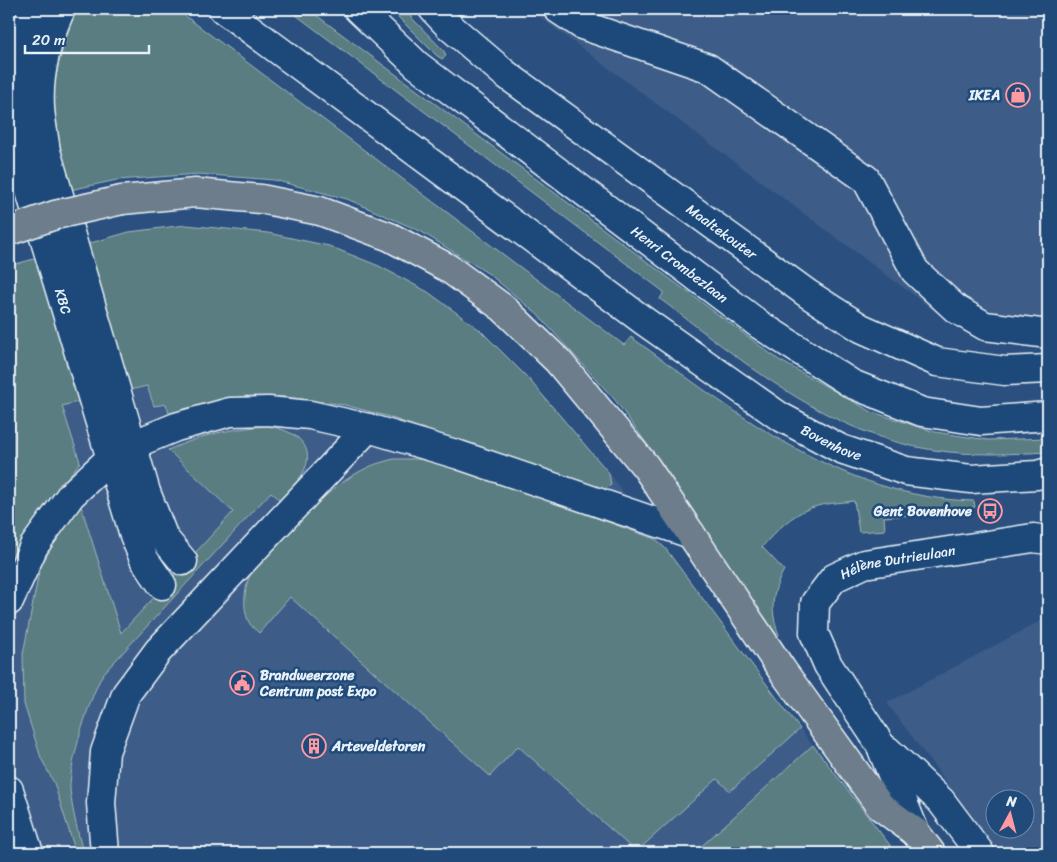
<svg xmlns="http://www.w3.org/2000/svg" width="1057" height="862" font-family="Sriracha,sans-serif">
	<rect width="100%" height="100%" fill="#2b507f"/>
	<filter id="ink" filterUnits="userSpaceOnUse"><feTurbulence type="fractalNoise" baseFrequency=".02" numOctaves="2"/><feDisplacementMap in="SourceGraphic" scale="10" xChannelSelector="R" yChannelSelector="G"/><feConvolveMatrix kernelMatrix="1 2 1 2 8 2 1 2 1" color-interpolation-filters="sRGB"/></filter>
	<g filter="url(#ink)">
		<g fill="#3e5b88" fill-rule="evenodd">
			<polygon points="529,9 1048,9 1048,316 1041,317 1031,346 980,335 951,323"/>
			<polygon points="186,225 268,233 329,246 379,266 428,292 480,330 527,377 609,473 800,729 896,853 9,853 9,266 129,232"/>
			<path d="M1048 617V853H999L887 703ZM994 800H1024V830H994Z"/>
		</g>
		<g fill="#5a7d82" stroke="#a1b7bd">
			<path d="M77 9H176L624 345 631 337C735 412 840 498 974 501L975 507 930 514 884 517 885 530 859 532 854 501C840 503 824 503 811 508 792 514 775 532 762 547L784 570C771 594 770 610 779 635L773 637 668 473 615 400 537 314 489 274 420 231 347 199 274 180 198 174 117 180 70 190C65 171 58 152 55 133 48 92 61 47 77 9Z"/>
			<path d="M288 9H308L779 360 872 412 935 432 988 440 1048 438V452C1010 454 972 456 934 450 828 435 743 361 660 299L664 292Z"/>
			<polygon points="390,9 403,9 444,51 446,56 442,59 436,55"/>
			<polygon points="186,225 268,233 329,246 379,266 428,292 480,330 527,377 609,473 611,485 605,489 597,490 386,416 345,405 287,397 245,396 213,403 170,416 166,404 154,406 147,386 130,390 87,244 129,232"/>
			<path d="M37 258 81 401 62 406 80 462C53 496 29 531 9 570V266Z"/>
			<path d="M267 426C297 430 321 449 299 479 294 487 286 493 280 500L271 492 103 674C90 696 69 764 70 789 72 810 78 832 83 853H76L54 783 41 758 24 704 23 654 40 567 56 540 81 506 121 633 233 512 168 450C205 434 228 429 267 426Z"/>
			<path d="M394 459H417L447 464 655 539 665 548 800 729 730 791 717 779 636 852 518 746 490 776 290 597 259 633C256 630 252 627 250 624 242 611 244 588 250 575 285 538 324 486 371 466 378 463 386 461 394 459Z"/>
			<polygon points="813,745 896,853 694,853"/>
		</g>
		<g fill="none" stroke-linecap="round" stroke-linejoin="round">
			<g stroke="#e8f1f8" stroke-width="31">
				<g id="minor">
					<path id="s1" d="M33 9C25 32 17 58 15 83 12 115 20 147 26 178L134 535 144 559 162 585"/>
					<path d="M61 9C47 39 38 74 40 108 41 122 44 137 46 151L146 492 164 538 183 561"/>
					<path id="s2" d="M223 9 644 321 779 416 841 449 906 471 971 479 1037 475 1048 472"/>
					<path id="s3" d="M358 9 417 65 760 325 852 384 922 412 981 421 1048 416"/>
					<path id="s4" d="M433 9 448 25 504 73 808 294 861 328 937 362 1005 371 1048 369"/>
					<polyline points="558,9 582,25 708,68 866,179 915,271 956,309 985,326 1048,334"/>
					<polyline points="9,601 34,546 71,495 111,458 132,445 176,427 230,412 268,411 310,415 368,428 459,455 691,534"/>
					<polyline points="887,750 941,801 980,853"/>
					<polyline points="9,790 29,853"/>
					<path id="s5" d="M915 832 880 744 828 665 814 633 815 603 834 578 864 564 1033 538 1048 540"/>
					<polyline points="105,853 101,803 105,752 126,694 158,651 368,428"/>
				</g>
			</g>
			<g stroke="#e8f1f8" stroke-width="31">
				<polyline id="major" points="915,832 931,853"/>
			</g>
			<g stroke="#e8f1f8" stroke-width="31">
				<polyline id="highway" points="122,200 195,193 261,199 320,211 390,237 448,268 503,308 558,361 646,467 782,670 880,806 915,832"/>
			</g>
			<use href="#minor" stroke="#1f4a7a" stroke-width="28"/>
			<use href="#major" stroke="#6d7d8c" stroke-width="28"/>
			<use href="#highway" stroke="#6d7d8c" stroke-width="28"/>
			<g stroke="#e8f1f8" stroke-width="31" stroke-linecap="butt">
				<polyline id="highway-bridge" points="9,231 55,215 122,200"/>
			</g>
			<use href="#highway-bridge" stroke="#6d7d8c" stroke-width="28"/>
		</g>
	</g>
	<defs>
		<g id="shop-ring" transform="scale(1.25)"><circle r="9.5" fill="#1f4a7a" stroke="#ff9aa2" stroke-width="1.5"/><path d="M-5-2.5h2.3a2.7 3.5 0 0 1 5.4 0H5L5.5 6h-11ZM-1.5-2.5h3a1.5 2.3 0 0 0-3 0Z" fill="#ff9aa2"/></g>
		<g id="bus-ring" transform="scale(1.25)"><circle r="9.5" fill="#1f4a7a" stroke="#ff9aa2" stroke-width="1.5"/><path d="M-5-6H5V4H4V6H2V4H-2V6H-4V4H-5ZM-3.5-4V0h7V-4ZM-3.5 1.2v1.5H-2V1.2ZM2 1.2v1.5H3.5V1.2Z" fill="#ff9aa2"/></g>
		<g id="civic-ring" transform="scale(1.25)"><circle r="9.5" fill="#1f4a7a" stroke="#ff9aa2" stroke-width="1.5"/><path d="M-.6-6.5H3V-4.5H.6V-3L4-1V1h2V6H-6V1h2V-1L-.6-3ZM-1.2 2.5V6h2.4V2.5Z" fill="#ff9aa2"/></g>
		<g id="building-ring" transform="scale(1.25)"><circle r="9.5" fill="#1f4a7a" stroke="#ff9aa2" stroke-width="1.5"/><path d="M-4-6H4V6H1V3H-1V6H-4ZM-2.5-4.3h1.7v1.8h-1.7ZM.8-4.3h1.7v1.8H.8ZM-2.5-1h1.7V.8h-1.7ZM.8-1h1.7V.8H.8Z" fill="#ff9aa2"/></g>
	</defs>
	<g fill-rule="evenodd">
		<use href="#shop-ring" x="1018" y="95"/>
		<use href="#bus-ring" x="990" y="511"/>
		<use href="#civic-ring" x="242" y="683"/>
		<use href="#building-ring" x="314" y="746"/>
	</g>
	<g text-anchor="middle" dominant-baseline="central" stroke-width="5" stroke-linejoin="round" paint-order="stroke">
		<g font-size="14" font-weight="bold" fill="#e8f1f8" stroke="#1f4a7a" text-anchor="end">
			<text x="1000" y="95">IKEA</text>
			<text x="972" y="511">Gent Bovenhove</text>
			<text x="260" y="675" text-anchor="start">Brandweerzone<tspan x="260" dy="16">Centrum post Expo</tspan></text>
			<text x="332" y="746" text-anchor="start">Arteveldetoren</text>
		</g>
		<g font-size="14" fill="#e8f1f8" stroke="#1f4a7a">
			<text stroke="none"><textPath href="#s4" startOffset="365">Maaltekouter</textPath></text>
			<text stroke="none"><textPath href="#s3" startOffset="411">Henri Crombezlaan</textPath></text>
			<text stroke="none"><textPath href="#s1" startOffset="301">KBC</textPath></text>
			<text stroke="none"><textPath href="#s2" startOffset="748">Bovenhove</textPath></text>
			<text stroke="none"><textPath href="#s5" startOffset="352">Hélène Dutrieulaan</textPath></text>
		</g>
	</g>
	<rect width="1057" height="862" fill="none" stroke="#1f4a7a" stroke-width="30"/>
	<rect x="15" y="15" width="1027" height="832" fill="none" stroke="#e8f1f8" stroke-width="2" filter="url(#ink)"/>
	<g transform="translate(1010 814) rotate(7)"><circle r="24" fill="#1f4a7a" stroke="#6f8dac"/>
	<path d="M0-4L9 19L0 12L-9 19Z" fill="#ff9aa2"/>
	<text y="-8" font-size="14" font-weight="bold" text-anchor="middle" fill="#e8f1f8">N</text>
	</g>
	<path d="M25 45v8h124v-8" fill="none" stroke="#e8f1f8" stroke-width="2.5"/>
	<text x="32" y="45" font-size="15" fill="#e8f1f8" stroke="#1f4a7a" stroke-width="4" paint-order="stroke">20 m</text>
</svg>
